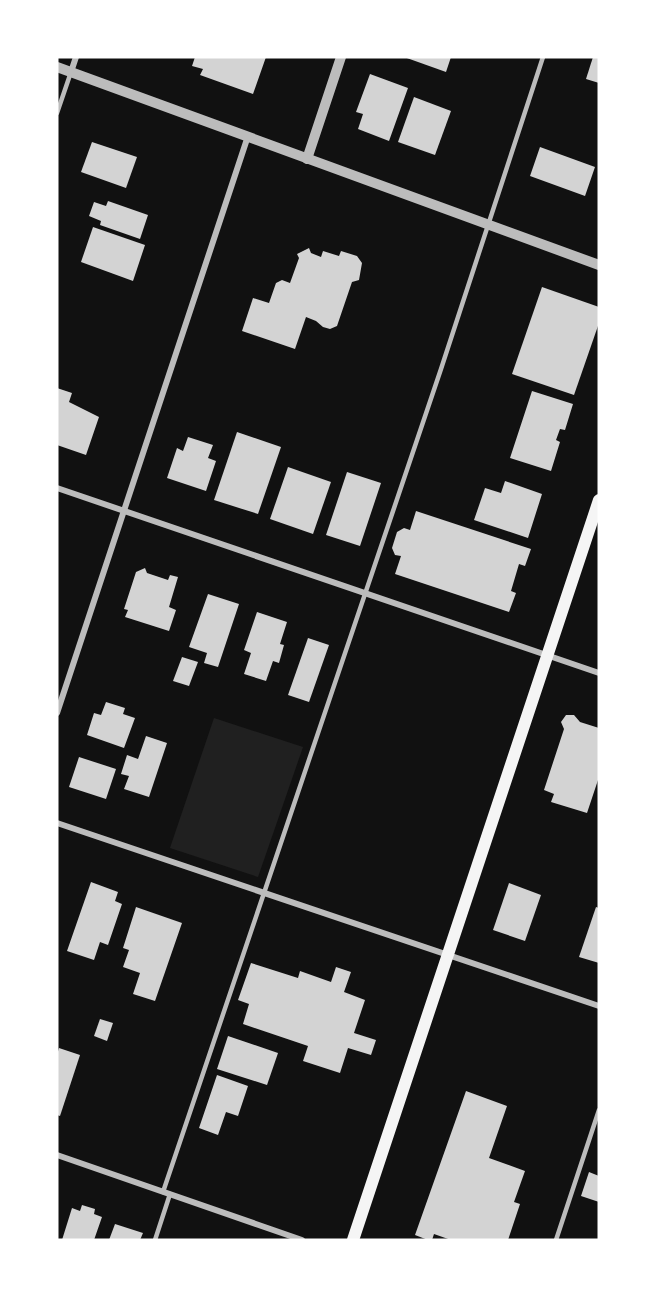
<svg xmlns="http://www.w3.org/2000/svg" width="656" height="1297" font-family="Overpass,sans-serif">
	<rect width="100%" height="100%" fill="#111"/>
	<polygon fill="#202020" points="214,718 303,747 258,877 170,848"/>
	<g fill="#d3d3d3">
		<polygon points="195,57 266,57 253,94 200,75 203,69 192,66"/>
		<polygon points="404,57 451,57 446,72"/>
		<polygon points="593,57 599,57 599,83 586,79"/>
		<polygon points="370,74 408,88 389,141 358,129 363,114 356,112"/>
		<polygon points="414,97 451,111 435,155 398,142"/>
		<polygon points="92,142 137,157 126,188 81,172"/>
		<polygon points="540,147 595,167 585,196 530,176"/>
		<polygon points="108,201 148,215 140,239 100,225 101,221 89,216 94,202 106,206"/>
		<polygon points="93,227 145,245 133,281 81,262"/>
		<polygon points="309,248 311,253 321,257 323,251 339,256 341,251 357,256 362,263 359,280 352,282 337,326 330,329 323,327 316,321 306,317 295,349 242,331 253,298 269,303 276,283 282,280 290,283 299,258 297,254"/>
		<polygon points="542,287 599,307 599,323 574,395 512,374"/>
		<polygon points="57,388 72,393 69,402 99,417 86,455 57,445"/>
		<polygon points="532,391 573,404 565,430 560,429 556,440 560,442 551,471 510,458"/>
		<polygon points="237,432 281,447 258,514 214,500"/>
		<polygon points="188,437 213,445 208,458 216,461 206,491 167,478 177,448 183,451"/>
		<polygon points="288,467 331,482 313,534 270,519"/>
		<polygon points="347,472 381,483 360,546 326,535"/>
		<polygon points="505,481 542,494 528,538 474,520 485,488 501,493"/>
		<polygon points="416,511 531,549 525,566 519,564 511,591 516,593 509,612 395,574 401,556 395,555 392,548 397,532 404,528 410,530"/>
		<polygon points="145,568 147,573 168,580 170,575 178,577 169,607 176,610 169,631 125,617 128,610 124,609 136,572"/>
		<polygon points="208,594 239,604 218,667 204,663 207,653 189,647"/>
		<polygon points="257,612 287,622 280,644 284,645 279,663 273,661 266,681 244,674 251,653 244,650"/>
		<polygon points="308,638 329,645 309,702 288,695"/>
		<polygon points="182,657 198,662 189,686 173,681"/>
		<polygon points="106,702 125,708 123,714 135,718 124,748 87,735 94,713 101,715"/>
		<polygon points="566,715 574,715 580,722 599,728 599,777 587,813 551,802 554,794 544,790 564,729 561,722"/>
		<polygon points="146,736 167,743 149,797 124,789 129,776 121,774 127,755 138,759"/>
		<polygon points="79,757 116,769 106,799 69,787"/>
		<polygon points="91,882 118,892 115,901 122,904 108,945 100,942 94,960 67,951"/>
		<polygon points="509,883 541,895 525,941 493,930"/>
		<polygon points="136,907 182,923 155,1001 133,994 140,973 123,967 129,950 123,948"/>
		<polygon points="596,907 599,908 599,963 579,957"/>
		<polygon points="251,963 298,978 300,971 331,982 336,967 351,972 344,992 365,1000 354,1033 376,1040 371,1055 348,1048 340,1073 303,1061 308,1046 243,1024 249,1004 238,1000"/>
		<polygon points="100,1019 113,1023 107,1041 94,1036"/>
		<polygon points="228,1036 278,1053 267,1085 217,1069"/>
		<polygon points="59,1048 80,1055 60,1116 57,1115 57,1055"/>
		<polygon points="217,1075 248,1086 238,1116 226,1112 218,1135 199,1128"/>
		<polygon points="466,1091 507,1106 489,1158 525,1171 514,1202 520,1204 508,1240 451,1240 434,1234 432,1240 428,1240 415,1235"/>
		<polygon points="589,1172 599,1176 599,1202 581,1196"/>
		<polygon points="82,1205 95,1209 94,1214 102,1217 94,1240 62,1240 72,1208 80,1211"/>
		<polygon points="115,1224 143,1233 140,1240 109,1240"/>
	</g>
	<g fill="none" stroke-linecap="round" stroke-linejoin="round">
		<g stroke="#bcbcbc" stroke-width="4.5">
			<polyline points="57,113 71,72"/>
			<polyline points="163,1192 441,369 543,57"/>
			<polyline points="155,1240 170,1194"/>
			<polyline points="556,1240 599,1110"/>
		</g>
		<g stroke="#bcbcbc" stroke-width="6">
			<polyline points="71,72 76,57"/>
			<polyline points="57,488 599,673"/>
			<polyline points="57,713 248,136"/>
			<polyline points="57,823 599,1006"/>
			<polyline points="57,1155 302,1240"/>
		</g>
		<g stroke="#bcbcbc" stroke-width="10">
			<polyline points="57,67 599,265"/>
			<polyline points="307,159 341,57"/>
		</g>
		<polyline stroke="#f5f5f5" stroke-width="12" points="353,1240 599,500"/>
	</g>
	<rect width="656" height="1297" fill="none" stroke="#ffffff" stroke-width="117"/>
</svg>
